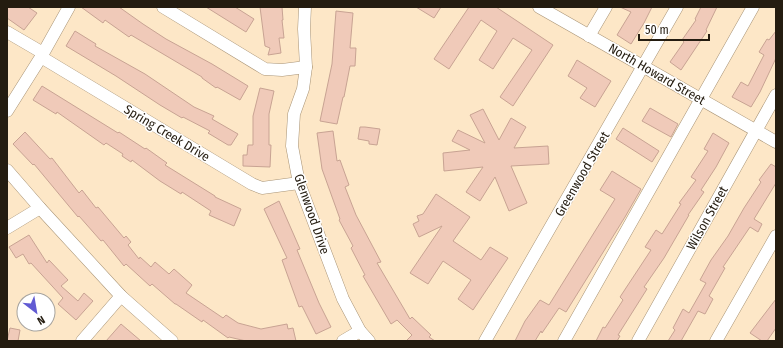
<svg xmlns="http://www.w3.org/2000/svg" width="783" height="348" font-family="'Fira Sans Condensed',sans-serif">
	<rect width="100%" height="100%" fill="#fde7c7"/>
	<g fill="#f0cab9" stroke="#c8a393">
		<polygon points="7,7 28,7 37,13 24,30 7,18"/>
		<polygon points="81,7 119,7 143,24 166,39 212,64 248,86 240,100 217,87 216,88 202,78 202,77 131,35 129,37 105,20 103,23"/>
		<polygon points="206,7 235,7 254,19 246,32"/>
		<polygon points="260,7 282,7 283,20 282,20 284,38 279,38 281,53 268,55 270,48 265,46"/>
		<polygon points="416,7 441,7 434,18"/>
		<polygon points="469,7 496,7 553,45 513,106 500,97 532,50 513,38 493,69 479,60 497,31 481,20 449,69 434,59"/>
		<polygon points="620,7 652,7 644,23 631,44 617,35 631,12"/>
		<polygon points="701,7 717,7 706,30 707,31 681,70 670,62 684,42 682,40 696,20 695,19"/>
		<polygon points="336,11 353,13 350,48 356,48 355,66 350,66 344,97 343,97 337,124 320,121 332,64"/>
		<polygon points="75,31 96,44 95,46 145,74 194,107 214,116 212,119 238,134 231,145 228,145 208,133 210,131 183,117 182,118 160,105 116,76 66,46"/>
		<polygon points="776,31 776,58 760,92 751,107 732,97 741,82 748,86 764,55 759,52 767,39 769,40"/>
		<polygon points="577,60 611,81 595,107 580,98 587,88 568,76"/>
		<polygon points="42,86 118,133 119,132 145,149 146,148 167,163 165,165 215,196 215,197 241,209 234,226 209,215 211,211 182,192 181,194 160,181 132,160 131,162 122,156 123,154 106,143 104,145 57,112 56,114 33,100"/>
		<polygon points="260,88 274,91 269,114 269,145 271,145 270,167 243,166 243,155 247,155 248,145 253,145 253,116"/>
		<polygon points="650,108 678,124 671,137 642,121"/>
		<polygon points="483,109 499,140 511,118 526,127 514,148 548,146 549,164 511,166 527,203 509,211 495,177 480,201 466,192 483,167 444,171 443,153 470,150 452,141 458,130 485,143 470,115"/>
		<polygon points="360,127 365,127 380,129 377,145 369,144 369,141 358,139"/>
		<polygon points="623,128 659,151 652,162 616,139"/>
		<polygon points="333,131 337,161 340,160 349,185 345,187 356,215 381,262 377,263 410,319 412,317 431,335 429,337 435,341 406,341 412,335 397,320 391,324 363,276 365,275 351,248 353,246 339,220 340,219 322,169 317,133"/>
		<polygon points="25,132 50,159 52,158 79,193 82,190 96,208 98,207 124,238 126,236 131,242 128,245 139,259 140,257 151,267 155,262 169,274 174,269 192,285 186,293 223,318 226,315 238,323 261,329 287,324 288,329 293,328 296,341 246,341 229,337 228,338 203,320 202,322 176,304 175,304 152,284 150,286 126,264 124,266 103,240 101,241 79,216 78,217 34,164 33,165 13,144"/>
		<polygon points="713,133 729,143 716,167 701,190 704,192 688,215 689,215 664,258 644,287 647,289 618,335 620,336 617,341 596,341 603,327 605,328 623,300 620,297 651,250 645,247 656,230 662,234 681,204 679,203 696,180 691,177 708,151 704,149"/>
		<polygon points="771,164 776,167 776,183 754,219 762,224 758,232 750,227 723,267 725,268 709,296 713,299 705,314 698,311 681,341 668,341 675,330 673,328 683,309 689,313 706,283 700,280 711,260 728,236 744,208 761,182 759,180"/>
		<polygon points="612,171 641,189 625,217 566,312 559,308 542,333 541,331 535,341 515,341 525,321 540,300 549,305 615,199 600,190"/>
		<polygon points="436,194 470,217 453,241 481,260 490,247 508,258 473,310 458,299 471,280 443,261 428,284 410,273 442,226 419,237 413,224 419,221 417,216 423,214"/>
		<polygon points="279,201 300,249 297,250 319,303 331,327 316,334 302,306 299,307 282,260 287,258 264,209"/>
		<polygon points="29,235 47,263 49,260 68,280 61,286 78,301 84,293 93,301 76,320 58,304 63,298 31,263 29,264 23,254 16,258 9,247"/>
		<polygon points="776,299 776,328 767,341 762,341 750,333"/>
		<polygon points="121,324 141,341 106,341"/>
		<polygon points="10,328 20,330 18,341 7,341"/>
	</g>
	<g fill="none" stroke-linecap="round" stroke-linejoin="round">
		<g stroke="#a99476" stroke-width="13">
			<g id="minor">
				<polyline points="163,7 265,69 282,70 306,67"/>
				<polyline points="305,7 304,29 306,67 303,89 294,114 292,146 299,183 343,299 360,331 369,341"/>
				<polyline points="539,7 776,142"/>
				<polyline points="7,32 43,53"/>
				<polyline points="589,36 606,7"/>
				<polyline points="41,57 252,184 262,188 299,183"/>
				<polyline points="7,111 41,57 69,7"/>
				<polyline points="7,170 40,208 121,296 172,341"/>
				<polyline points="7,228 40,208"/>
				<polyline points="82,341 121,296"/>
				<polyline points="343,341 360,331"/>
				<polyline points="485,341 677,7"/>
				<polyline points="564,341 753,7"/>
				<polyline points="638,341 776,95"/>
				<polyline points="716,341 776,236"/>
			</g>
		</g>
		<use href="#minor" stroke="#fff" stroke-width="12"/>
	</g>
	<g text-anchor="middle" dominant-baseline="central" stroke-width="3" stroke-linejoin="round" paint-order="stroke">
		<g font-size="13" fill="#241c10" stroke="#fff">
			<text transform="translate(657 74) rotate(30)">North Howard Street</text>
			<text transform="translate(167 133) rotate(31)">Spring Creek Drive</text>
			<text transform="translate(582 174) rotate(-60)">Greenwood Street</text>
			<text transform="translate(312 214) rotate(71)">Glenwood Drive</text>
			<text transform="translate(707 218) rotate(-61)">Wilson Street</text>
		</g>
	</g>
	<rect width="783" height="348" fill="none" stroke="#241c10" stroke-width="16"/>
	<g transform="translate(36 312) rotate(149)"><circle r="19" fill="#ffffff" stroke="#a7a49f"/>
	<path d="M0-3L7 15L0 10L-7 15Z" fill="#615bd3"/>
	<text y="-6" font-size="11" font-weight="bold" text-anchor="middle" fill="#241c10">N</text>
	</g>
	<path d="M639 34v6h70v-6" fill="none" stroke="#241c10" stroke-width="2"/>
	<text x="645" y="34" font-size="12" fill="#241c10" stroke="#ffffff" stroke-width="3" paint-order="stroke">50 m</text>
</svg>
